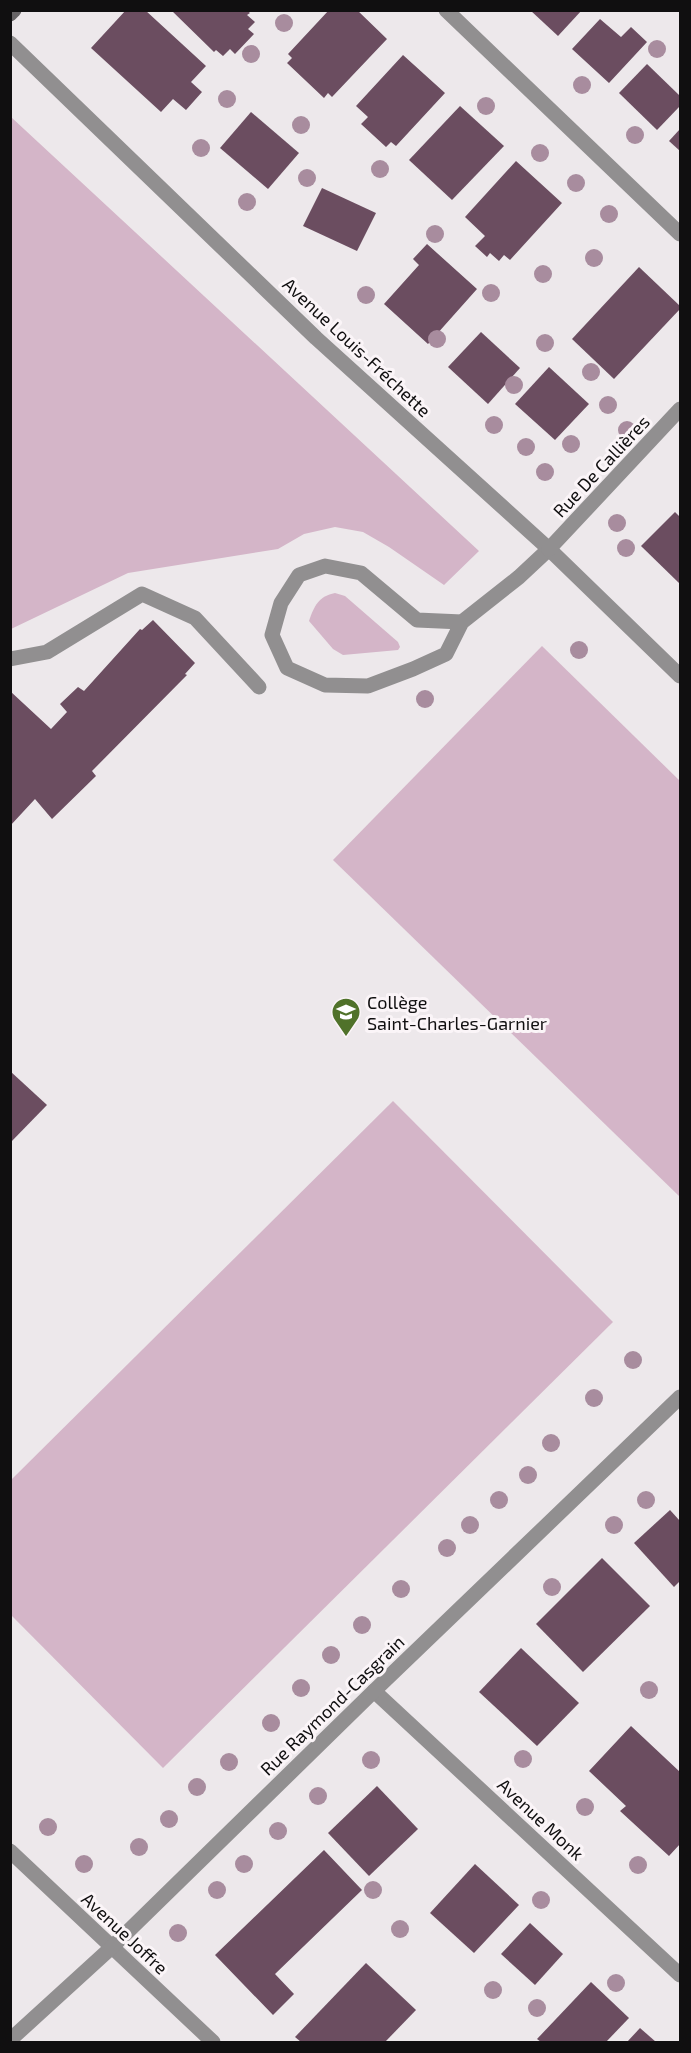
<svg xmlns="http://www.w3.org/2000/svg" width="691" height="2053" font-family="'Exo 2',sans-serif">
	<rect width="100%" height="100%" fill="#ede8eb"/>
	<g fill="#d4b5c8">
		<polygon points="11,117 479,551 444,585 389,547 363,532 335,527 304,534 278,549 128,573 11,629"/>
		<path d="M335 593 345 596 398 642 400 647 398 650 343 655 333 649 309 621C314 606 319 596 335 593Z"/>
		<polygon points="542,646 680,781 680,1197 333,860"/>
		<polygon points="393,1101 613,1322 163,1768 11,1615 11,1480"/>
	</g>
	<g fill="#6b4d60">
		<polygon points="126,10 145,10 206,66 191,82 202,92 186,110 173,99 161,112 91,48"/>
		<polygon points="171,10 247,10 250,13 247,15 255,22 248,29 254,34 235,54 230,49 223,56 216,50 214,52"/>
		<polygon points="329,10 357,10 387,39 332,97 328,93 324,98 287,63 292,58 288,54"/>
		<polygon points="530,10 582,10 558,36"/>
		<polygon points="600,19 621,37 631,27 647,42 609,83 572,49"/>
		<polygon points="403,55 445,93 396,146 391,142 386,147 361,124 368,117 356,106"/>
		<polygon points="647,64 680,96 680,106 657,130 619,93"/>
		<polygon points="460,106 504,146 452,200 409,160"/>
		<polygon points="251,112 299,153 268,189 220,148"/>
		<polygon points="680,129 680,151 669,141"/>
		<polygon points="516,161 562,203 510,260 504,255 499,261 490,253 487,257 475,246 485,236 465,217"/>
		<polygon points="322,188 376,213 357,251 303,226"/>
		<polygon points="427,244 477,289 428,344 384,304 419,265 413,259"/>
		<polygon points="639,267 680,306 680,309 614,379 572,339"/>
		<polygon points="481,332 520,368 488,404 448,367"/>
		<polygon points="549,367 589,404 555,440 515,404"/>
		<polygon points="675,512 680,517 680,584 641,546"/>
		<polygon points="153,620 195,663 185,674 187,675 92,771 96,776 52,819 35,799 10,826 10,691 51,729 67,712 60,704 78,687 84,691 140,629 142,630"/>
		<polygon points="10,1071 47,1105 10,1143"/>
		<polygon points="670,1510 680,1521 680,1581 674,1587 634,1543"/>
		<polygon points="602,1558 650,1606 583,1672 536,1624"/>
		<polygon points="521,1648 579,1703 537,1746 479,1692"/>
		<polygon points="631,1726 680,1772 680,1844 669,1856 620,1811 626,1806 589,1771"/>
		<polygon points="377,1786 418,1829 369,1876 328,1833"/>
		<polygon points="324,1850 362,1890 275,1974 294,1994 273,2015 215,1955"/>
		<polygon points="475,1864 519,1905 474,1953 430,1913"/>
		<polygon points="530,1923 563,1954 535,1985 501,1954"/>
		<polygon points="366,1963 416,2010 385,2042 301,2042 295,2037"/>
		<polygon points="591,1982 629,2018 606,2042 541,2042 537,2039"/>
		<polygon points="640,2028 656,2042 627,2042"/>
	</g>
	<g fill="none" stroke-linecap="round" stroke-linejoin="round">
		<g stroke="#918f90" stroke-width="15">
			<polyline points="462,622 446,654 413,669 368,686 325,685 287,668 272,635 281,603 299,575 325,566 361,573 417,620 462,622 519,577 549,549"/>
			<polyline points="10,659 47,652 142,594 195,618 259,687"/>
		</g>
		<g stroke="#918f90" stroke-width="15">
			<polyline points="446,10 680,234"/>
			<polyline points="10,43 316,338 549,549 680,676"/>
			<polyline points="549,549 680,409"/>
			<polyline points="374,1691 680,1975"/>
			<polyline points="10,1851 213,2042"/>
			<polyline points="10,2040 112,1947 374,1691 680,1397"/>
		</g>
		<polyline stroke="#676466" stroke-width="15" points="10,14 14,10"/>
	</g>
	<g fill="#a88c9e">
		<circle cx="284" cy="23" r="9"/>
		<circle cx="657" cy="49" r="9"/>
		<circle cx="251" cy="54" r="9"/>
		<circle cx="582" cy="85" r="9"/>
		<circle cx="227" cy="99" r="9"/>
		<circle cx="486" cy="106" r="9"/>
		<circle cx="301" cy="125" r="9"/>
		<circle cx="635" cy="135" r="9"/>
		<circle cx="201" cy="148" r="9"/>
		<circle cx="540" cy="153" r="9"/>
		<circle cx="380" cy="169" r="9"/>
		<circle cx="307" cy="178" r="9"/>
		<circle cx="576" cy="183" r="9"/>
		<circle cx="247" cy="202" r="9"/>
		<circle cx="609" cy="214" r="9"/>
		<circle cx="435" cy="234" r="9"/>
		<circle cx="594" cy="258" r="9"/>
		<circle cx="543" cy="274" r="9"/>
		<circle cx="491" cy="293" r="9"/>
		<circle cx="366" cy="295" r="9"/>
		<circle cx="437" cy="339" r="9"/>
		<circle cx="545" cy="343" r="9"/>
		<circle cx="591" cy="372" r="9"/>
		<circle cx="514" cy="385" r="9"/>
		<circle cx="608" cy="405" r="9"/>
		<circle cx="494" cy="425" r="9"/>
		<circle cx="627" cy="430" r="9"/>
		<circle cx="571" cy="444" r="9"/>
		<circle cx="526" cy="447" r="9"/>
		<circle cx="545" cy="472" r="9"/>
		<circle cx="617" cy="523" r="9"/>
		<circle cx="626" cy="548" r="9"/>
		<circle cx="579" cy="650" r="9"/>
		<circle cx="425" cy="699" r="9"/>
		<circle cx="633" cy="1360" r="9"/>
		<circle cx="594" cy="1398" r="9"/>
		<circle cx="551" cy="1443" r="9"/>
		<circle cx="528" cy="1475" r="9"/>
		<circle cx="499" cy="1500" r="9"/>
		<circle cx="646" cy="1500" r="9"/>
		<circle cx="470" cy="1525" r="9"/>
		<circle cx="614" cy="1525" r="9"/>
		<circle cx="447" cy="1548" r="9"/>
		<circle cx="552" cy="1587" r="9"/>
		<circle cx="401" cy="1589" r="9"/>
		<circle cx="362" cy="1625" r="9"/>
		<circle cx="331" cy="1655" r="9"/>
		<circle cx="301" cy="1688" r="9"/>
		<circle cx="649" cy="1690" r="9"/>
		<circle cx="271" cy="1723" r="9"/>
		<circle cx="523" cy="1759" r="9"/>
		<circle cx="371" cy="1760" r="9"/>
		<circle cx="229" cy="1762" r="9"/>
		<circle cx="197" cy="1787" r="9"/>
		<circle cx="318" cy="1796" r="9"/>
		<circle cx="585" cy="1807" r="9"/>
		<circle cx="169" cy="1819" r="9"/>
		<circle cx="48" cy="1827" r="9"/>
		<circle cx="278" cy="1831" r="9"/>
		<circle cx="139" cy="1847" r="9"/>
		<circle cx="84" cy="1864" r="9"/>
		<circle cx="244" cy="1864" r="9"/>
		<circle cx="638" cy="1865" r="9"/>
		<circle cx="217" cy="1890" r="9"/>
		<circle cx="373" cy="1890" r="9"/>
		<circle cx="541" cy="1900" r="9"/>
		<circle cx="400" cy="1929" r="9"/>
		<circle cx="178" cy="1933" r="9"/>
		<circle cx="616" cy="1983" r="9"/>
		<circle cx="493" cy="1990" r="9"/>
		<circle cx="537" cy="2008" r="9"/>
	</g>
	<defs>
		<g id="school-pin" transform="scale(1.5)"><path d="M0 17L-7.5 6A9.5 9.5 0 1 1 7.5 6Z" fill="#50722a" stroke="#fbf5f8"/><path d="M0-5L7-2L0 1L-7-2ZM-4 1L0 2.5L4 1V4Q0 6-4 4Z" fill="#fff"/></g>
	</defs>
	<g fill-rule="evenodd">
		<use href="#school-pin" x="346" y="1012"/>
	</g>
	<g text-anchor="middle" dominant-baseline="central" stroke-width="6" stroke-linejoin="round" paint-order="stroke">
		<g font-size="18" fill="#100f10" stroke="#fbf5f8">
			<text transform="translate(357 347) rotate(43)">Avenue Louis-Fréchette</text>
			<text transform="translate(601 466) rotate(-47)">Rue De Callières</text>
			<text transform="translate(332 1705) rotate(-44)">Rue Raymond-Casgrain</text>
			<text transform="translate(541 1819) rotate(43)">Avenue Monk</text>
			<text transform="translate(125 1933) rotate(43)">Avenue Joffre</text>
		</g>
		<g font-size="18" fill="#100f10" stroke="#fbf5f8" text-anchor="start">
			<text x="367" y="1002">Collège<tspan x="367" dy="21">Saint-Charles-Garnier</tspan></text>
		</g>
	</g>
	<rect width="691" height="2053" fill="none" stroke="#100f10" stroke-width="24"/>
</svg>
